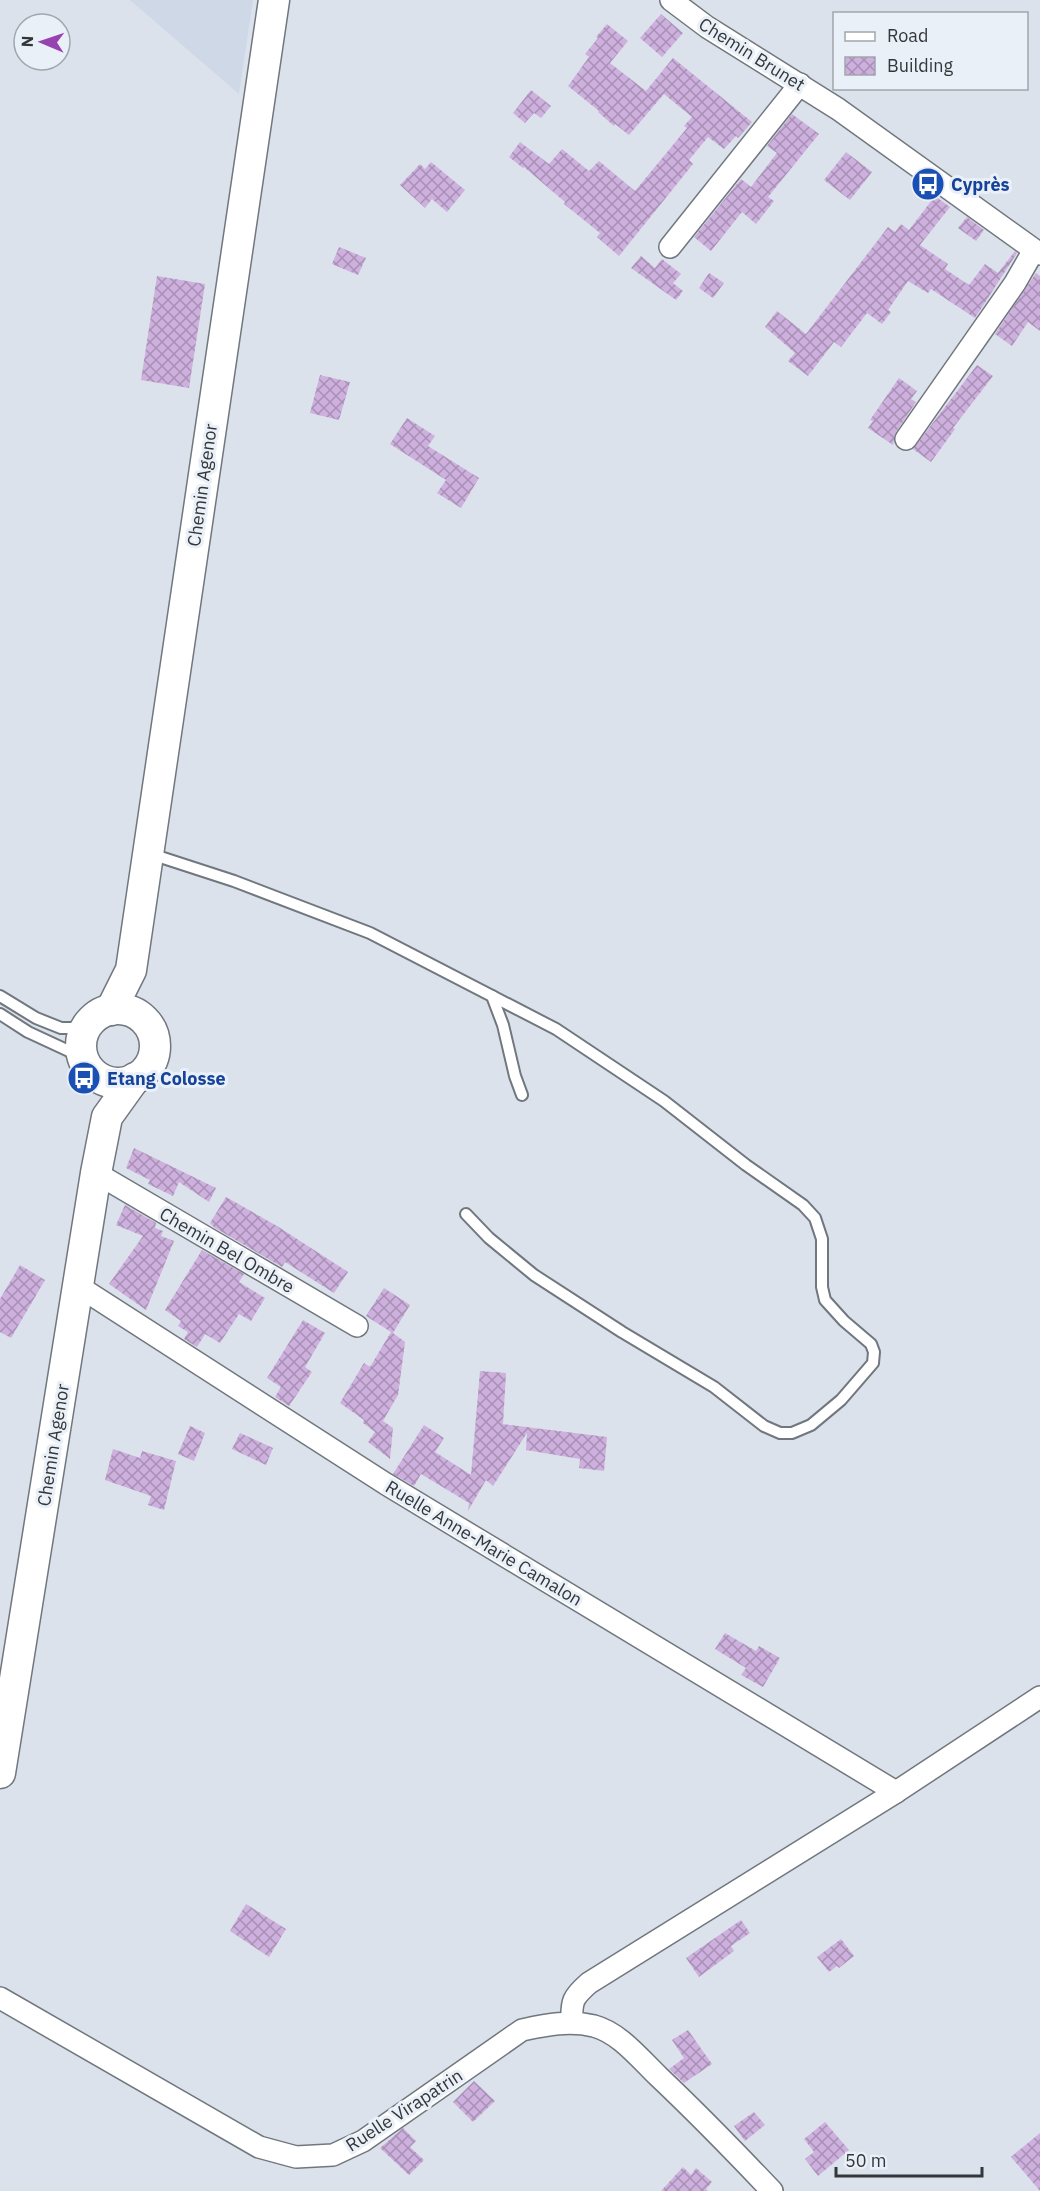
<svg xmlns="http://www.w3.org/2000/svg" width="1040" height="2191" font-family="'IBM Plex Sans',sans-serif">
	<defs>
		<pattern id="building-cross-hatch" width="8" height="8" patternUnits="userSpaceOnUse" patternTransform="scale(1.5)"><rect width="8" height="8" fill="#ceb0de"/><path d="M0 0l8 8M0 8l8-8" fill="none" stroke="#a890b5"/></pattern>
	</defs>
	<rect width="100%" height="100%" fill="#dce2eb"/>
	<polygon fill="#ced8e7" points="130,0 253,0 239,94"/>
	<g fill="url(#building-cross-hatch)">
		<polygon points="661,14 683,33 662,57 640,38"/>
		<polygon points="607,24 628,41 610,63 646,91 673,58 752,122 738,138 736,136 724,149 708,137 689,160 693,164 619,256 597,237 600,233 564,204 565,202 524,167 523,168 509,157 520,142 549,164 562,149 589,171 599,161 635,191 687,128 684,126 692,117 664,94 629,135 615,124 614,126 598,112 599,111 568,86 589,57 585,54 598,38 596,37"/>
		<polygon points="531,90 551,106 541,118 534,113 525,123 513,113"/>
		<polygon points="792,114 819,134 768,197 774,201 756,224 742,212 711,251 694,237 741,179 751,187 777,153 767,146"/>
		<polygon points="846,152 872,172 850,200 824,180"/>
		<polygon points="431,162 465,190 447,212 432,199 425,208 400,185 420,164 425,169"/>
		<polygon points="935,196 950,207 920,245 948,264 945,269 969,285 985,264 998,273 1015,251 1017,253 975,318 931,289 928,293 908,281 888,310 891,312 882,324 867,313 841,347 834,342 808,376 788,361 795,353 765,327 777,311 806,334 888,227 895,232 901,224 909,230"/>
		<polygon points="967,217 984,230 976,241 958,228"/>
		<polygon points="339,247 366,258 358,275 332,264"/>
		<polygon points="641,256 655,268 662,259 681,274 673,283 683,291 676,300 631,268"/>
		<polygon points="709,273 724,283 713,298 699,288"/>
		<polygon points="1036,273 1040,276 1040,331 1028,322 1012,346 995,334"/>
		<polygon points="157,276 205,284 189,388 141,380"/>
		<polygon points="977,365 993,376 953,428 955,429 931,462 913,449"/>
		<polygon points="320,375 350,382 339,420 310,413"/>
		<polygon points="899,378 917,391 911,399 916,402 896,432 893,445 868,428 873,421 870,420"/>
		<polygon points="407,418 435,436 428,446 479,478 461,508 437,493 446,480 390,444"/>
		<polygon points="134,1148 216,1188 209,1202 179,1182 173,1196 148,1184 150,1180 126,1168"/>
		<polygon points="226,1197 277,1226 348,1272 334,1293 285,1262 282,1267 215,1228 210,1223"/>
		<polygon points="125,1205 156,1223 155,1228 163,1231 161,1236 174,1241 146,1310 109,1284 143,1236 116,1225"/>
		<polygon points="202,1250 244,1274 239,1282 265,1298 251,1321 239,1314 220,1343 205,1334 197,1347 184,1339 188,1332 178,1326 181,1321 165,1310"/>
		<polygon points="20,1265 45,1280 11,1338 0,1332 0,1299"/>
		<polygon points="384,1288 410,1305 393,1333 405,1342 398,1395 380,1426 383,1421 393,1428 390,1459 368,1442 375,1432 363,1423 364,1420 340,1403 364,1363 370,1367 391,1332 366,1316"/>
		<polygon points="303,1320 325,1333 305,1367 312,1372 289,1406 275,1397 281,1387 267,1378"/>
		<polygon points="480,1371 506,1373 503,1424 607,1437 604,1471 579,1468 580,1459 526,1450 527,1433 493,1486 486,1480 468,1511 469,1503 421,1474 414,1486 393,1474 424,1425 444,1438 435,1452 471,1475"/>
		<polygon points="190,1426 205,1433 194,1461 178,1454"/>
		<polygon points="240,1433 273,1448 266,1465 232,1449"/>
		<polygon points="113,1449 140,1458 142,1451 176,1461 164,1510 148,1505 151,1496 105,1480"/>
		<polygon points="725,1633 756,1651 759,1646 780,1658 763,1687 741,1675 746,1668 715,1649"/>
		<polygon points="246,1904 286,1929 269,1957 230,1931"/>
		<polygon points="741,1920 750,1933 731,1946 734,1951 699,1977 686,1958"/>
		<polygon points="841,1939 854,1956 839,1968 837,1966 829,1972 817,1957"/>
		<polygon points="688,2030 712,2064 684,2083 669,2069 684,2058 672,2040"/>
		<polygon points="474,2081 495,2101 473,2122 453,2102"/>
		<polygon points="754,2112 765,2125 745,2141 734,2126"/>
		<polygon points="825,2122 849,2150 818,2176 805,2159 814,2152 804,2139"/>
		<polygon points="403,2128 416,2141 410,2147 424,2160 409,2175 380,2148"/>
		<polygon points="1040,2133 1040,2191 1011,2157"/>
		<polygon points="683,2167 691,2175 696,2168 712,2182 706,2189 708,2191 661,2191"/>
	</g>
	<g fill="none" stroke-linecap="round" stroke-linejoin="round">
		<g stroke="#71777e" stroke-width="14">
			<g id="lane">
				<polyline points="151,854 234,881 370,933 492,996 503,1025 515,1076 522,1095"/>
				<polyline points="0,996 36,1018 61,1028 86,1028"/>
				<polyline points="0,1014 28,1032 84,1058"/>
				<polyline points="466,1214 489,1238 534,1275 622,1332 714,1387 764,1426 780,1433 792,1433 811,1425 841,1400 873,1363 874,1352 871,1344 844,1321 825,1300 822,1287 822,1239 815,1218 803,1205 746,1165 664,1101 556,1029 492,996"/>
			</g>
		</g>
		<g stroke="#71777e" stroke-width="24">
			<g id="street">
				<polyline points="671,0 707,27 838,109 1040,254"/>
				<polyline points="670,247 800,84"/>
				<polyline points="906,439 1015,283 1034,250"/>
				<polyline points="96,1173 357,1326"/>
				<polyline points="78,1286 386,1484 896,1792"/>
				<path d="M0 1998 259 2147 296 2157 333 2155 363 2141 522 2030C546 2025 569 2020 594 2026 620 2033 640 2059 659 2077 698 2114 735 2152 772 2191"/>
				<path d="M572 2022C571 2001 573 1997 589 1983L896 1792 1040 1697"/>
			</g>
		</g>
		<g stroke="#71777e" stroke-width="33">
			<g id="secondary">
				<circle cx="118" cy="1046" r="37"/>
				<polyline points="111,1010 131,970 274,0"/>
				<polyline points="0,1773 96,1173 107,1117 135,1078"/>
			</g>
		</g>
		<use href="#lane" stroke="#fff" stroke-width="10"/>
		<use href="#street" stroke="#fff" stroke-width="21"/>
		<use href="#secondary" stroke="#fff" stroke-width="30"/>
	</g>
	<defs>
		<g id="bus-disc" transform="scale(1.725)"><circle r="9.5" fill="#1a4fb4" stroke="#eaf0f8"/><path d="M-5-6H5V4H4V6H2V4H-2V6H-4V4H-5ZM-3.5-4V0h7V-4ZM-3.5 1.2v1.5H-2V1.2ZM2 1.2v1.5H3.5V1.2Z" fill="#fff"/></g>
	</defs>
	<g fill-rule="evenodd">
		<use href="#bus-disc" x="928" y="184"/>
		<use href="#bus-disc" x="84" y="1078"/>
	</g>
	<g text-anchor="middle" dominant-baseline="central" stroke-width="6" stroke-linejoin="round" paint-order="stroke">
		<g font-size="18" fill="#34373a" stroke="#eaf0f8">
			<text transform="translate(752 54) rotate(32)">Chemin Brunet</text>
			<text transform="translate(202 485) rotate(-82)">Chemin Agenor</text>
			<text transform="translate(227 1250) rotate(30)">Chemin Bel Ombre</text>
			<text transform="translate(53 1445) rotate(-81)">Chemin Agenor</text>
			<text transform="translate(484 1543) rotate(31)">Ruelle Anne-Marie Camalon</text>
			<text transform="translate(404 2110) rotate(-33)">Ruelle Virapatrin</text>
		</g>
		<g font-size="18" font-weight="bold" fill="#164399" stroke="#eaf0f8" text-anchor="start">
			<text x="951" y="184">Cyprès</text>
			<text x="107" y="1078">Etang Colosse</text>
		</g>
	</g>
	<rect x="833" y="12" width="195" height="78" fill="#eaf0f8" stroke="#a1a6ac" stroke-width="1.5"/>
	<rect x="845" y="32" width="30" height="9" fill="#ffffff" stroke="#a1a6ac" stroke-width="1.5"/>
	<text x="887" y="42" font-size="18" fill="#34373a">Road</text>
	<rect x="845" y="57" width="30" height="18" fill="url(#building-cross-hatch)" stroke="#a1a6ac" stroke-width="1.5"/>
	<text x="887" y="72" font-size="18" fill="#34373a">Building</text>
	<g transform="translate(42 42) rotate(272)"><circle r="28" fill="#eaf0f8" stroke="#a1a6ac" stroke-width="1.5"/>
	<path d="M0-4.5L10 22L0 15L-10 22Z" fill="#9642b1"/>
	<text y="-9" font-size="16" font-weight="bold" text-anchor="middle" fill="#34373a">N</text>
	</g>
	<path d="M836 2167v9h146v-9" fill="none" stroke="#34373a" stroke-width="3"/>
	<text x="845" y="2167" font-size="18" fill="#34373a" stroke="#eaf0f8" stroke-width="4.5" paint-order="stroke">50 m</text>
</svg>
